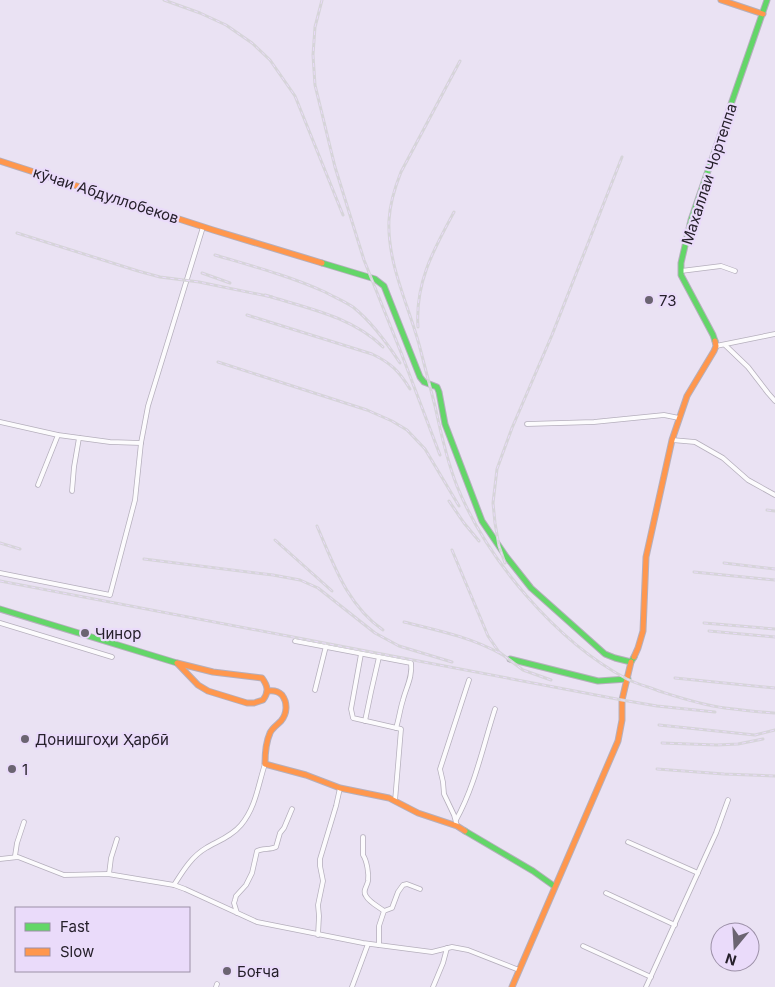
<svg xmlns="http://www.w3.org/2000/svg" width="775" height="987" font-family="Inter,sans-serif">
	<rect width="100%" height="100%" fill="#eae2f3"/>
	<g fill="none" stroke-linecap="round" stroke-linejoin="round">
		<g stroke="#b5afbc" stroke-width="5.5">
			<g id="street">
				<polyline points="681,271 721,266 735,271"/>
				<polyline points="725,345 748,367 768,393 775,401"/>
				<polyline points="716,346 775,334"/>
				<polyline points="0,422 58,435 110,442 141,443"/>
				<polyline points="527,424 594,422 664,415 679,418"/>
				<polyline points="672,440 695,442 723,458 748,480 775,495"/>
				<polyline points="38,485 58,435"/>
				<polyline points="72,491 74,467 79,438"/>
				<polyline points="0,573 110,595 135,500 141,443 148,406 203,227"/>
				<polyline points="0,623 112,657"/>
				<path d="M295 641 411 663C413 676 406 688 403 700 400 709 399 719 396 728"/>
				<polyline points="361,654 351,709 353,718 401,729 395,801"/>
				<polyline points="315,690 326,646"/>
				<polyline points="365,721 371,692 379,657"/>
				<path d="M456 820C475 786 483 746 495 709"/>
				<polyline points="457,826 454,815 444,794 443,782 440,769 469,680"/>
				<path d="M363 837V855C367 861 369 874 368 881 367 887 362 891 366 896 369 902 379 907 384 911"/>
				<polyline points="628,842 698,873"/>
				<polyline points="15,856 17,843 24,822"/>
				<polyline points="0,859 18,857 64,875 108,874 174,885 185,889 257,922 363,943 432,952 452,947 468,950 519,970"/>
				<polyline points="109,874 111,858 117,839"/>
				<path d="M174 885C183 871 191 857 206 848 218 841 232 836 241 825 256 807 258 785 265 764"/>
				<polyline points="606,893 675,925"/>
				<path d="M237 913 234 903 235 900 236 896 246 885 252 873 257 851C263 848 270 850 276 847L280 833 284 828 292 809"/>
				<polyline points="318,935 319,916 318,905 323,881 320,866 320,859 336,806 340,788"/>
				<polyline points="379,945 379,926 384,911 392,908 398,892 403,885 407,884 420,889"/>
				<polyline points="583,946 651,977"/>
				<polyline points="216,987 217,984"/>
				<polyline points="352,987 368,944"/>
				<polyline points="433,987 443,963 447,948"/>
				<polyline points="646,987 716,833 728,800"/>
			</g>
		</g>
		<g stroke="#b5afbc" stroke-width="7">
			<g id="fast">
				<polyline points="322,263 375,279 384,286 420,377 424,382 437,387 439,392 445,424 482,521 505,555 531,588 605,654 615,658 631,662 634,657"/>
				<polyline points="715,341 713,335 681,275 681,263 691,220 767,0"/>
				<polyline points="0,609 177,663"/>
				<polyline points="510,659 598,681 628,679"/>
				<polyline points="465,831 533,871 554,886"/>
			</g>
		</g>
		<g stroke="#b5afbc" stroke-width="7">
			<g id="slow">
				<polyline points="721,0 763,14"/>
				<polyline points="0,161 213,230 322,263"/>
				<polyline points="634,657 638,648 643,631 646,557 672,440 687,396 714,351 716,346 715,341"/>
				<path d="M177 663 213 672 262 678C268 686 269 692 263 700L254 703H247L208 691 198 685Z"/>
				<path d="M268 691C274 690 278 691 282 695 288 703 287 714 281 721 277 725 272 728 270 733 266 742 265 754 265 764L306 775 340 788 389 798 418 813 457 826 465 831"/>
				<polyline points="512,987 618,741 622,720 622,700 631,662"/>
			</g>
		</g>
		<use href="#street" stroke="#fcfbfd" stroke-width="4"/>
		<use href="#fast" stroke="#63d668" stroke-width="5"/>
		<use href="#slow" stroke="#ff974d" stroke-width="5"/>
		<g stroke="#d6d4d9" stroke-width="3">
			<g id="rail">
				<polyline points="164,0 200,13 226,25 252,43 270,60 295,96 343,215"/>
				<polyline points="322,0 315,27 313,55 315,85 335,167 364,260 402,355 440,455"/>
				<path d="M460 61 401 172C395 187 390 203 389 220 387 264 409 306 420 348 425 367 430 387 435 406 441 434 447 461 457 486 487 560 557 642 627 679 637 684 649 687 659 691 681 698 702 705 725 708 741 710 758 712 774 713"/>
				<polyline points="17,233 138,271 160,277 199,282 272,297"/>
				<path d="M215 255C252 266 290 276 325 292 334 297 344 301 353 307 372 322 387 343 400 363"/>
				<polyline points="202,273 230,283"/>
				<path d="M265 295C306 308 351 316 383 347"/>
				<path d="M247 315 372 354C391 363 399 371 410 389"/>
				<path d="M418 327C415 282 434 249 454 212"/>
				<polyline points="218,362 367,410 392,421 407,430 425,449 459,506"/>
				<polyline points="449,501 464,523 479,541"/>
				<polyline points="767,510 775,511"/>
				<path d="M317 526C334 565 347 605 383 630"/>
				<polyline points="275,540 332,591"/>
				<polyline points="0,543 20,549"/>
				<polyline points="452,550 488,636 499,652 523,670 551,680"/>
				<polyline points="144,559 273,575 300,580 318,588 375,633 399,646 452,662"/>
				<polyline points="505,563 499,546 495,523 493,503 497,469 512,428 552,335 622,157"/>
				<polyline points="724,563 775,569"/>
				<polyline points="694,572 775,580"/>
				<polyline points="0,581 622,700 657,706 715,712"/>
				<path d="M404 622C436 630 471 637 501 654"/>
				<polyline points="704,623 775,629"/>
				<polyline points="709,631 775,637"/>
				<polyline points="675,678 775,688"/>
				<polyline points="659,725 755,735 775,730"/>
				<polyline points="662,743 717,745 738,744 763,739"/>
				<polyline points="657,769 724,774 775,776"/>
			</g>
		</g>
		<use href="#rail" stroke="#eadbfa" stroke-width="1" stroke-dasharray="4" stroke-linecap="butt"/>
	</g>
	<g fill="#6b6471" stroke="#eadbfa" stroke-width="2">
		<circle cx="649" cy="300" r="5"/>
		<circle cx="85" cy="633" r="5"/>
		<circle cx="25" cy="739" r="5"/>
		<circle cx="12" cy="769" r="5"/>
		<circle cx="227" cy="971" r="5"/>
	</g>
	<g text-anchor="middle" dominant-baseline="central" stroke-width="4.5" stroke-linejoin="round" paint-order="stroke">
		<g font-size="15" fill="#26202b" stroke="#eadbfa">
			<text transform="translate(709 174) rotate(-72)">Махаллаи Чортеппа</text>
			<text transform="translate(106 195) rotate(18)">кӯчаи Абдуллобеков</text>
		</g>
		<g font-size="15" fill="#26202b" stroke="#eadbfa" text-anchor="start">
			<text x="659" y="300">73</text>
			<text x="95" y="633">Чинор</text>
			<text x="35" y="739">Донишгоҳи Ҳарбӣ</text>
			<text x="22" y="769">1</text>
			<text x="237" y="971">Боғча</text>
		</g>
	</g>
	<rect x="15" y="907" width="175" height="65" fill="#eadbfa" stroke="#9c90a7"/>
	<rect x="25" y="923" width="25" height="8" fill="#63d668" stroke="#9c90a7"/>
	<text x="60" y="932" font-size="15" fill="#26202b">Fast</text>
	<rect x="25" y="948" width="25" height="8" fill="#ff974d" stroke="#9c90a7"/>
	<text x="60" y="957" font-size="15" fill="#26202b">Slow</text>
	<g transform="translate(735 947) rotate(198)"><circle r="24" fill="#eadbfa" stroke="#9c90a7"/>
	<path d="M0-4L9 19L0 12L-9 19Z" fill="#6b6471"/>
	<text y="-8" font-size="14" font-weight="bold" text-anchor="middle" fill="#26202b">N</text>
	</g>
</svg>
